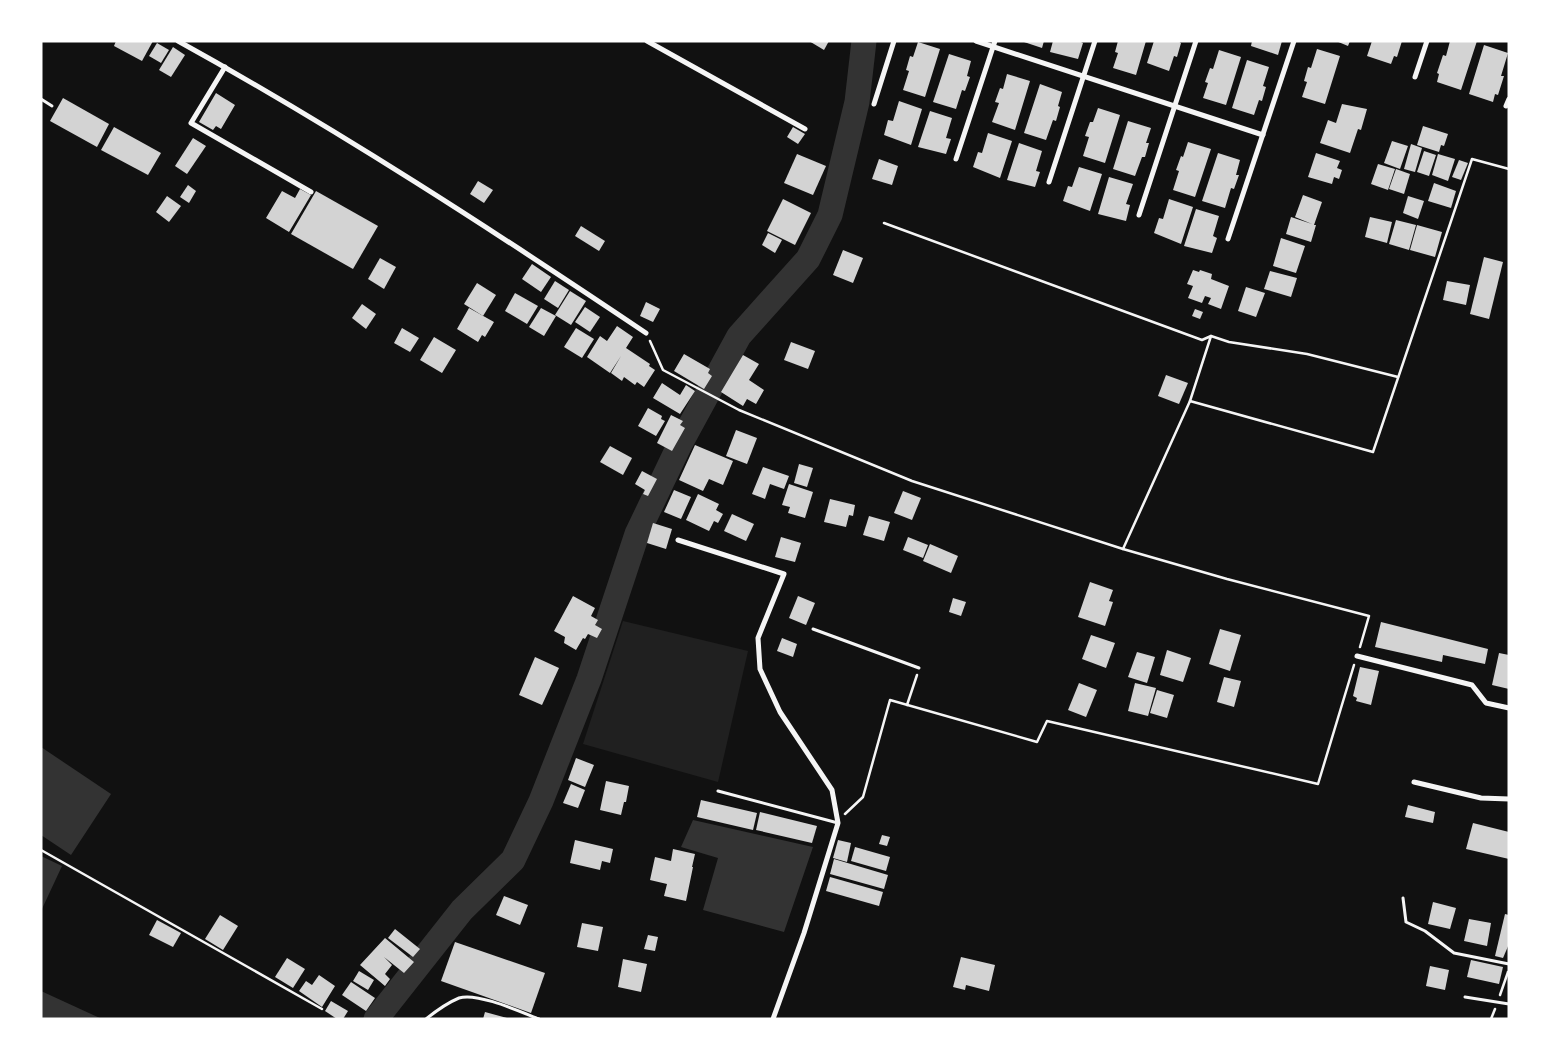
<svg xmlns="http://www.w3.org/2000/svg" width="1550" height="1060" font-family="'PT Serif',serif">
	<rect width="100%" height="100%" fill="#111"/>
	<polygon fill="#202020" points="623,621 748,651 718,782 583,744"/>
	<g fill="#333">
		<polygon points="41,747 111,794 71,855 41,835"/>
		<polygon points="693,820 813,847 784,932 703,910 718,858 681,847"/>
		<polygon points="41,856 62,866 41,911"/>
		<polygon points="41,991 102,1019 41,1019"/>
	</g>
	<g fill="none" stroke-linecap="round" stroke-linejoin="round">
		<polyline stroke="#333" stroke-width="25" points="376,1019 462,910 513,860 541,801 589,679 637,534 679,446 739,336 808,259 830,215 857,102 864,41"/>
	</g>
	<g fill="#d3d3d3">
		<polygon points="116,41 153,41 142,61 114,46"/>
		<polygon points="809,41 829,41 824,50"/>
		<polygon points="1021,41 1044,41 1042,48"/>
		<polygon points="1053,41 1079,41 1083,43 1078,59 1050,52"/>
		<polygon points="1118,41 1146,41 1136,75 1113,68 1118,53 1115,52"/>
		<polygon points="1154,41 1178,41 1181,43 1177,57 1174,56 1169,71 1147,63"/>
		<polygon points="1252,41 1282,41 1278,55 1251,46"/>
		<polygon points="1336,41 1350,41 1348,46"/>
		<polygon points="1372,41 1402,41 1397,57 1394,56 1391,64 1367,56"/>
		<polygon points="1450,41 1477,41 1461,90 1437,82 1439,74 1437,73 1443,55 1446,56"/>
		<polygon points="918,42 940,49 925,97 903,90 909,71 906,70 910,56 913,57"/>
		<polygon points="157,43 169,50 161,63 149,56"/>
		<polygon points="1484,45 1508,53 1501,76 1504,76 1498,95 1495,94 1493,102 1469,94"/>
		<polygon points="173,47 185,55 171,77 159,70"/>
		<polygon points="1317,49 1340,56 1325,104 1302,97 1307,82 1304,81 1308,67 1311,68"/>
		<polygon points="1219,50 1241,57 1226,105 1203,98 1208,83 1205,82 1210,68 1213,69"/>
		<polygon points="949,54 971,61 967,76 970,77 965,91 962,90 956,109 933,102"/>
		<polygon points="1247,60 1269,67 1263,86 1266,87 1262,101 1259,100 1254,115 1232,108"/>
		<polygon points="1007,74 1030,81 1015,130 992,122 999,103 995,102 1000,88 1003,89"/>
		<polygon points="1040,84 1062,92 1058,106 1060,107 1056,121 1053,120 1046,140 1024,133"/>
		<polygon points="216,93 235,105 221,129 216,126 213,130 199,122"/>
		<polygon points="63,98 109,124 97,147 50,121"/>
		<polygon points="899,101 922,109 911,145 884,135 888,120 893,121"/>
		<polygon points="1342,104 1367,109 1361,130 1358,129 1350,153 1320,143 1328,120 1336,123"/>
		<polygon points="1098,108 1120,115 1105,163 1083,156 1089,137 1085,136 1090,122 1093,122"/>
		<polygon points="930,111 952,118 946,138 951,139 946,154 918,147"/>
		<polygon points="1128,121 1151,128 1146,143 1149,143 1145,157 1142,157 1135,176 1113,169"/>
		<polygon points="1423,126 1448,134 1444,146 1441,145 1439,152 1417,145"/>
		<polygon points="114,127 161,153 148,175 101,150"/>
		<polygon points="793,127 805,134 798,144 787,137"/>
		<polygon points="988,133 1012,141 1000,178 973,167 978,152 982,153"/>
		<polygon points="193,138 206,146 187,174 175,166"/>
		<polygon points="1392,141 1408,146 1400,169 1384,163"/>
		<polygon points="1188,142 1211,149 1195,197 1173,190 1179,171 1176,170 1181,156 1183,157"/>
		<polygon points="1019,143 1042,151 1036,171 1040,172 1035,187 1007,180"/>
		<polygon points="1411,144 1422,148 1415,172 1404,169"/>
		<polygon points="1424,151 1436,155 1429,176 1417,172"/>
		<polygon points="1218,153 1240,160 1236,175 1239,175 1234,189 1231,188 1225,208 1202,201"/>
		<polygon points="1316,153 1340,161 1337,168 1342,170 1339,179 1334,177 1332,184 1308,177"/>
		<polygon points="797,154 826,166 813,195 784,183"/>
		<polygon points="1438,154 1455,159 1448,181 1432,175"/>
		<polygon points="879,159 898,166 892,185 872,179"/>
		<polygon points="1459,160 1468,163 1461,180 1452,177"/>
		<polygon points="1378,164 1395,169 1388,190 1371,184"/>
		<polygon points="1079,167 1102,174 1090,211 1063,201 1068,186 1072,187"/>
		<polygon points="1396,169 1410,174 1404,194 1389,189"/>
		<polygon points="1109,177 1133,184 1126,204 1130,205 1126,221 1098,214"/>
		<polygon points="478,181 493,190 484,203 470,194"/>
		<polygon points="1434,183 1456,191 1451,208 1428,201"/>
		<polygon points="188,185 196,191 189,203 180,197"/>
		<polygon points="300,189 311,195 289,232 266,218 282,191 295,198"/>
		<polygon points="316,191 378,226 353,269 291,234"/>
		<polygon points="1303,195 1322,202 1314,225 1316,225 1311,242 1286,234 1291,217 1312,224 1295,217"/>
		<polygon points="167,196 181,206 169,222 156,212"/>
		<polygon points="1408,196 1424,201 1418,219 1403,213"/>
		<polygon points="783,199 811,213 795,245 767,231"/>
		<polygon points="1169,199 1193,207 1181,244 1154,233 1159,218 1163,219"/>
		<polygon points="1196,209 1219,216 1213,236 1217,238 1212,253 1184,246"/>
		<polygon points="1370,217 1392,222 1387,243 1365,237"/>
		<polygon points="1396,220 1416,225 1409,250 1389,244"/>
		<polygon points="1417,225 1442,232 1435,257 1410,250"/>
		<polygon points="581,226 605,241 599,251 575,236"/>
		<polygon points="768,233 782,240 775,253 762,245"/>
		<polygon points="1281,238 1305,246 1296,273 1273,266"/>
		<polygon points="843,250 863,258 853,283 833,275"/>
		<polygon points="1484,257 1503,262 1489,319 1470,314"/>
		<polygon points="380,258 396,267 384,289 368,279"/>
		<polygon points="532,264 551,277 541,292 522,279"/>
		<polygon points="1193,270 1199,272 1200,270 1212,274 1211,279 1229,286 1221,309 1208,304 1211,298 1205,296 1202,303 1188,298 1193,286 1187,284"/>
		<polygon points="1270,271 1297,278 1291,297 1264,289"/>
		<polygon points="555,281 569,290 558,308 544,299"/>
		<polygon points="1447,281 1470,285 1466,305 1443,300"/>
		<polygon points="477,283 496,295 483,316 464,304"/>
		<polygon points="1246,287 1265,293 1256,317 1238,311"/>
		<polygon points="570,291 586,301 571,325 555,315"/>
		<polygon points="515,293 538,306 527,324 505,311"/>
		<polygon points="646,302 660,309 653,322 640,316"/>
		<polygon points="362,304 376,314 366,329 352,318"/>
		<polygon points="585,307 600,317 590,332 575,322"/>
		<polygon points="469,308 494,322 485,337 482,335 478,342 457,329"/>
		<polygon points="541,308 556,316 544,336 529,327"/>
		<polygon points="1195,309 1203,312 1200,319 1192,316"/>
		<polygon points="617,326 633,337 626,348 650,364 649,366 655,370 644,387 637,382 635,385 624,377 622,381 611,373 621,356 610,373 587,357 600,336 607,341"/>
		<polygon points="402,328 419,338 410,352 394,343"/>
		<polygon points="576,328 594,339 582,358 564,347"/>
		<polygon points="434,337 456,350 442,373 420,360"/>
		<polygon points="791,342 815,351 808,369 784,360"/>
		<polygon points="684,354 710,369 708,373 712,376 704,389 674,371"/>
		<polygon points="743,355 759,364 749,380 764,390 756,404 747,399 743,406 721,392"/>
		<polygon points="1166,375 1188,383 1179,404 1158,396"/>
		<polygon points="662,383 680,395 686,385 695,391 680,414 653,398"/>
		<polygon points="648,408 662,416 661,419 665,421 656,436 638,426"/>
		<polygon points="671,415 683,421 680,425 685,428 672,451 657,443"/>
		<polygon points="736,430 757,438 747,464 726,456"/>
		<polygon points="695,445 733,461 723,485 709,479 703,491 679,480"/>
		<polygon points="610,446 632,458 623,475 600,462"/>
		<polygon points="799,464 813,468 807,487 794,483"/>
		<polygon points="763,467 789,476 784,489 770,484 765,499 752,494"/>
		<polygon points="642,471 657,479 648,496 643,494 645,490 635,484"/>
		<polygon points="789,484 813,492 805,518 788,513 790,507 782,505"/>
		<polygon points="674,490 691,497 681,519 664,512"/>
		<polygon points="903,491 921,498 912,520 894,513"/>
		<polygon points="698,494 719,504 716,510 723,514 718,523 714,521 709,531 686,520"/>
		<polygon points="830,499 855,505 853,516 849,515 846,527 824,522"/>
		<polygon points="732,514 754,524 746,541 724,531"/>
		<polygon points="869,516 890,522 884,541 863,535"/>
		<polygon points="653,523 672,529 666,549 647,543"/>
		<polygon points="781,537 801,543 795,562 775,557"/>
		<polygon points="908,537 928,545 923,558 903,550"/>
		<polygon points="930,544 958,556 951,573 923,561"/>
		<polygon points="1090,582 1113,590 1109,601 1113,602 1105,626 1078,617"/>
		<polygon points="573,596 595,608 591,616 598,620 595,625 602,629 597,638 588,634 585,639 583,638 576,650 564,643 565,637 554,631"/>
		<polygon points="798,596 815,603 806,625 789,618"/>
		<polygon points="953,598 966,602 961,616 949,612"/>
		<polygon points="1381,622 1488,649 1485,664 1443,655 1442,662 1375,647"/>
		<polygon points="1220,629 1241,635 1230,671 1209,664"/>
		<polygon points="1091,635 1115,643 1106,668 1082,659"/>
		<polygon points="782,638 797,644 793,657 777,651"/>
		<polygon points="1167,650 1191,658 1183,682 1160,675"/>
		<polygon points="1137,652 1155,657 1147,683 1128,677"/>
		<polygon points="1499,653 1509,655 1509,689 1492,685"/>
		<polygon points="535,657 559,668 542,705 519,695"/>
		<polygon points="1360,667 1379,671 1371,705 1356,701 1357,698 1353,696"/>
		<polygon points="1224,677 1241,681 1234,707 1217,702"/>
		<polygon points="1079,683 1097,690 1086,717 1068,710"/>
		<polygon points="1135,683 1156,688 1148,716 1128,711"/>
		<polygon points="1157,690 1174,695 1167,718 1150,713"/>
		<polygon points="576,758 594,765 585,787 568,780"/>
		<polygon points="606,781 629,786 626,802 624,802 621,815 600,810"/>
		<polygon points="571,784 585,790 578,808 563,803"/>
		<polygon points="701,800 757,813 753,830 697,817"/>
		<polygon points="1408,805 1435,812 1433,823 1405,817"/>
		<polygon points="760,812 817,826 812,843 756,830"/>
		<polygon points="1473,823 1509,832 1509,859 1466,849"/>
		<polygon points="882,835 890,837 887,846 879,844"/>
		<polygon points="575,840 613,849 610,863 602,861 600,870 570,863"/>
		<polygon points="838,840 851,843 847,862 833,858"/>
		<polygon points="855,847 890,857 886,871 851,861"/>
		<polygon points="673,849 695,854 692,867 693,867 686,901 664,896 667,884 650,880 655,857 671,861"/>
		<polygon points="834,859 888,875 884,889 830,874"/>
		<polygon points="830,877 883,892 879,906 826,891"/>
		<polygon points="504,896 528,905 520,925 496,915"/>
		<polygon points="1433,902 1456,908 1450,929 1428,924"/>
		<polygon points="1505,914 1509,915 1509,944 1503,958 1495,956"/>
		<polygon points="220,915 238,926 223,950 205,939"/>
		<polygon points="1469,919 1491,923 1487,946 1464,941"/>
		<polygon points="157,920 181,933 173,947 149,935"/>
		<polygon points="582,923 603,927 598,951 577,947"/>
		<polygon points="395,929 420,949 413,957 388,938"/>
		<polygon points="648,935 658,937 655,951 644,949"/>
		<polygon points="385,938 414,962 404,973 384,957 392,965 385,974 390,979 385,986 360,965"/>
		<polygon points="455,942 545,973 531,1013 441,981"/>
		<polygon points="961,957 995,965 989,991 966,985 965,990 953,987"/>
		<polygon points="287,958 305,969 293,988 275,977"/>
		<polygon points="623,959 647,964 641,992 618,987"/>
		<polygon points="1471,960 1503,967 1499,984 1467,977"/>
		<polygon points="1430,966 1449,970 1445,990 1426,986"/>
		<polygon points="359,971 374,980 368,990 353,981"/>
		<polygon points="319,975 335,986 322,1007 299,991 306,981 312,985"/>
		<polygon points="351,982 375,998 366,1011 342,995"/>
		<polygon points="331,1001 348,1011 343,1019 337,1019 325,1011"/>
		<polygon points="485,1012 507,1018 507,1019 483,1019"/>
	</g>
	<g fill="none" stroke-linecap="round" stroke-linejoin="round">
		<g stroke="#f5f5f5" stroke-width="2.5">
			<polyline points="884,223 1202,340 1211,336 1190,401"/>
			<polyline points="1211,336 1229,342 1307,354 1398,377"/>
			<polyline points="650,341 663,370 739,410 912,481 1123,549 1227,579 1369,616 1360,647"/>
			<polyline points="1123,549 1190,401 1373,452 1472,159 1509,169"/>
			<polyline points="907,705 917,675"/>
			<polyline points="845,814 863,797 890,700 1037,742 1047,721 1318,784 1354,665"/>
			<polyline points="41,850 322,1009"/>
			<polyline points="1500,995 1508,972"/>
			<polyline points="1491,1019 1495,1009"/>
		</g>
		<g stroke="#f5f5f5" stroke-width="3">
			<polyline points="41,99 52,106"/>
			<polyline points="813,629 919,668"/>
			<polyline points="718,791 838,823"/>
			<polyline points="1403,898 1406,922 1425,931 1454,953 1509,964"/>
			<polyline points="1465,997 1509,1004"/>
			<path d="M426 1019C436 1011 447 1003 459 998 477 992 521 1012 539 1019"/>
		</g>
		<g stroke="#f5f5f5" stroke-width="5">
			<path d="M178 41C339 130 494 231 646 333"/>
			<polyline points="647,41 805,129"/>
			<polyline points="976,41 1263,135"/>
			<polyline points="225,67 191,123 311,192"/>
			<polyline points="1415,77 1427,41"/>
			<polyline points="874,104 894,41"/>
			<polyline points="1506,106 1509,99"/>
			<polyline points="956,159 995,41"/>
			<polyline points="1049,182 1095,41"/>
			<polyline points="1139,215 1196,41"/>
			<polyline points="1228,239 1294,41"/>
			<polyline points="678,540 784,574 758,638 760,669 780,712 832,790 838,823 804,933 773,1019"/>
			<polyline points="1357,656 1472,685 1486,703 1509,708"/>
			<polyline points="1414,782 1481,798 1509,799"/>
		</g>
	</g>
	<rect width="1550" height="1060" fill="none" stroke="#ffffff" stroke-width="85"/>
</svg>
